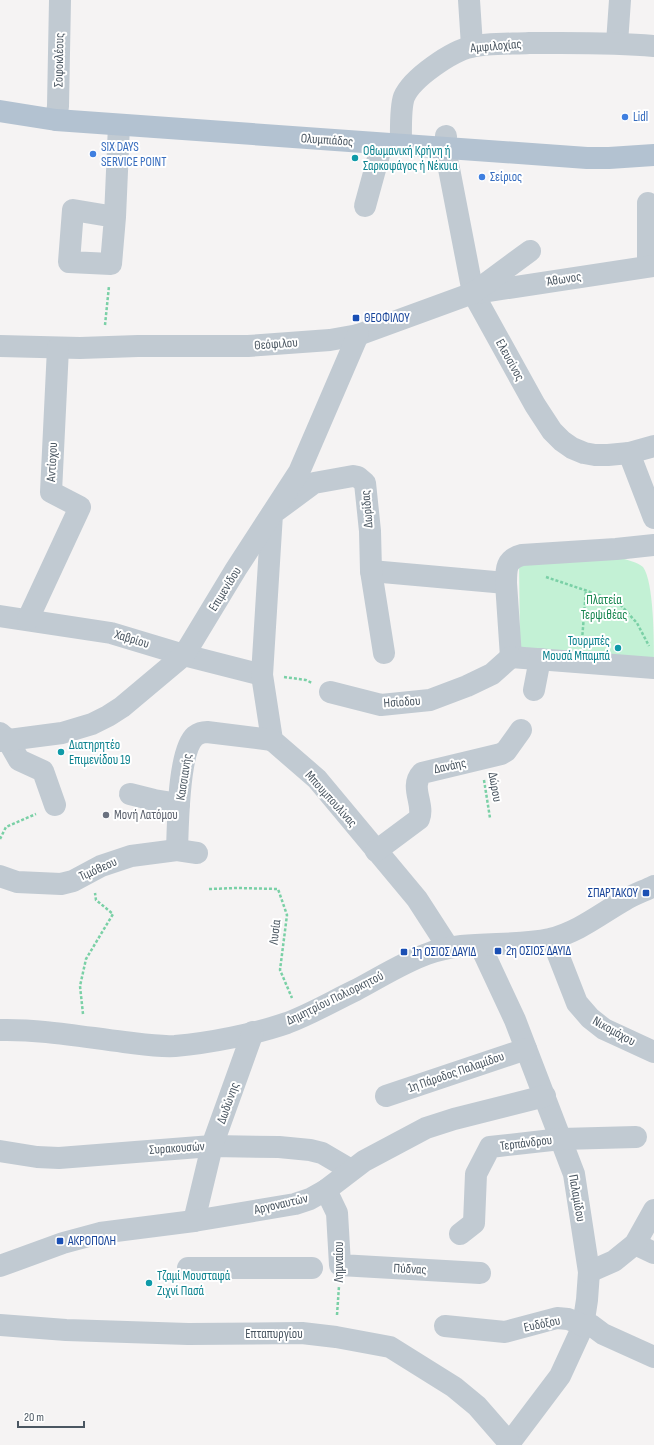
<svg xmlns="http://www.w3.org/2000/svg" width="654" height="1445" font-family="'Sofia Sans Condensed',sans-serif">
	<rect width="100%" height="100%" fill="#f5f3f3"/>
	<path fill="#c3f1d5" d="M620 558C628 560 637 562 643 567 654 582 654 641 654 663L520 647 519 560Z"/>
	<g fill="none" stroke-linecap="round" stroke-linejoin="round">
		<g stroke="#7ad0a6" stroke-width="2.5" stroke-dasharray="3 2" stroke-linecap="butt">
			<polyline points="105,325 109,286"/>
			<polyline points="546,577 617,601 637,623 649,646"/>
			<polyline points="582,640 586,590"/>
			<polyline points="284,677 306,680 312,683"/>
			<polyline points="484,780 490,818"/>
			<polyline points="0,839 6,827 36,814"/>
			<polyline points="209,889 237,888 278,889 287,915 280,970 292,998"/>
			<polyline points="83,1014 80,986 86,959 113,914 96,900 95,893"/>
			<polyline points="337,1315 339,1286"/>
		</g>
		<g stroke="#c1cad2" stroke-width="22">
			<polyline points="469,0 472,46"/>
			<polyline points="617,43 620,0"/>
			<polyline points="56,120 58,106 60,0"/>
			<polyline points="446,136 445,148 473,293 535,405 552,431 562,441 572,448 584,453 595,455 608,455 629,453 654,446"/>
			<path d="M401 145C401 133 400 108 404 97 412 78 452 51 471 47 487 43 512 44 529 43 571 43 612 42 654 46"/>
			<polyline points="648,203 648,266"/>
			<polyline points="365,206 382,144"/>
			<polyline points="115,217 73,210 69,262 111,264 115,217 119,125"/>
			<polyline points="475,293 654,266"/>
			<polyline points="0,346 80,348 138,346 248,346 330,340 358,335 473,293 530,251"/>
			<polyline points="629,453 654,518"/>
			<polyline points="371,571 506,583"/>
			<polyline points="0,616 111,633 184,655 262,675"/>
			<polyline points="28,619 80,507 51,492 58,348"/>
			<polyline points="384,653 371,571 370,531 365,483 358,477 353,476 314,483 272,514 262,675 272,740 317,779 417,899 448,947"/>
			<path d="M511 657 506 583C506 569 506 559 522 555L616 549 654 545"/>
			<polyline points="511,657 654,668"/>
			<polyline points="534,690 540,659"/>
			<polyline points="330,692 381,705 430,700 467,686 492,674 511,657"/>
			<polyline points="0,733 7,739 19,760 43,771 55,805"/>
			<polyline points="0,741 62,733 92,724 108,716 122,707 184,655 236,569 299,472 358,335"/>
			<polyline points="130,794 154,800 179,804"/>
			<path d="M177 850C178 826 178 751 195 736 199 733 203 732 207 732L272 740"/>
			<path d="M376 851 419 819C425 804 409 787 422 773L501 754 506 751 521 730"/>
			<polyline points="0,876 17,882 61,884 73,881 101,866 131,856 177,850 197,853"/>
			<polyline points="552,939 577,1003 590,1018 604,1029 654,1052"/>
			<polyline points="480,945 515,1020 574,1174 589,1272 587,1300 583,1326 560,1376 508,1445"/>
			<path d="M0 1030C41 1029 83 1037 124 1042 141 1044 158 1047 175 1046 210 1043 255 1034 287 1023 311 1014 333 1001 356 990 379 978 402 963 427 954 466 939 509 948 550 939 578 932 599 915 623 901 632 895 644 891 654 886"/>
			<polyline points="386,1096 526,1049"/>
			<polyline points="0,1151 37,1157 59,1158 212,1146 279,1147 310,1150 322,1153 351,1170"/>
			<polyline points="326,1190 337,1213 340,1265 480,1273"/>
			<polyline points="194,1221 212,1146 253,1032"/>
			<polyline points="460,1234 474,1223 476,1174 490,1147 561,1139 636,1137"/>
			<polyline points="635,1244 654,1253"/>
			<polyline points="0,1266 63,1243 100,1233 194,1221 295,1204 310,1199 326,1190 364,1161 426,1128 454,1119 545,1096"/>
			<polyline points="188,1268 312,1268"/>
			<polyline points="589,1272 614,1261 635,1244 654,1210"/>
			<polyline points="0,1325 66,1330 188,1334 302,1333 336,1337 390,1347 454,1387 477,1406 511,1445"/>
			<polyline points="445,1326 505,1332 557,1318 568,1319 576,1322 583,1326 591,1325 603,1334 654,1357"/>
		</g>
		<polyline stroke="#b3c2d1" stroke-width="22" points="0,111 56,120 587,158 609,158 654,155"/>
	</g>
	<g fill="#3f7fe0" stroke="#fff" stroke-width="1.5">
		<circle cx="625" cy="117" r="4"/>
		<circle cx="93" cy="154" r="4"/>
		<circle cx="482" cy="177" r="4"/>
	</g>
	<g fill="#0f9aa8" stroke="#fff" stroke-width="1.5">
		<circle cx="355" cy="158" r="4"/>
		<circle cx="618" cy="648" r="4"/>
		<circle cx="61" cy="752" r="4"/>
		<circle cx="149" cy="1283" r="4"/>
	</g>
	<g fill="#1a4fb4" stroke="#fff" stroke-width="1.5">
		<rect x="352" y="314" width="8" height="8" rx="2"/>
		<rect x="642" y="889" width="8" height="8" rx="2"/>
		<rect x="494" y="947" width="8" height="8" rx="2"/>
		<rect x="400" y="948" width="8" height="8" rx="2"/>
		<rect x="56" y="1237" width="8" height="8" rx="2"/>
	</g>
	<circle fill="#6b7280" stroke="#fff" stroke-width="1.5" cx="106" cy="815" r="4"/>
	<g text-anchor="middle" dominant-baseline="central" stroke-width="4" stroke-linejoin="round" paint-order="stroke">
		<g font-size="13" fill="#4a5661" stroke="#fff">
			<text transform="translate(496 46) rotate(-5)">Αμφιλοχίας</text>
			<text transform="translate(59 60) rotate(-89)">Σοφοκλέους</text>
			<text transform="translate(327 140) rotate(4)">Ολυμπιάδος</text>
			<text transform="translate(564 279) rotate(-9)">Άθωνος</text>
			<text transform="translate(276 344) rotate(-4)">Θεόφιλου</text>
			<text transform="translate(510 360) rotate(61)">Ελευσίνος</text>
			<text transform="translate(52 462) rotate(-87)">Αντίοχου</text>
			<text transform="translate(367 509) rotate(-95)">Δωρίδας</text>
			<text transform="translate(225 589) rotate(-58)">Επιμενίδου</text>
			<text transform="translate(132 639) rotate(17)">Χαβρίου</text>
			<text transform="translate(402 702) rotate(-4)">Ησίοδου</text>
			<text transform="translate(450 766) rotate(-12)">Δανάης</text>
			<text transform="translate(184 777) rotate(-81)">Κασσιανής</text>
			<text transform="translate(495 787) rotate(80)">Δώρου</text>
			<text transform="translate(331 799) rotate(48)">Μπουμπουλίνας</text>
			<text transform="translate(98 869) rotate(-24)">Τιμόθεου</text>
			<text transform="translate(275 932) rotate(-83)">Λυσία</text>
			<text transform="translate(335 998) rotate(-26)">Δημητρίου Πολιορκητού</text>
			<text transform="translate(614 1031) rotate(29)">Νικομάχου</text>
			<text transform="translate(456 1072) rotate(-19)">1η Πάροδος Παλαμίδου</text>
			<text transform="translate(228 1103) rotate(-70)">Δωδώνης</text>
			<text transform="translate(526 1143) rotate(-7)">Τερπάνδρου</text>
			<text transform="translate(177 1148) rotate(-4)">Συρακουσών</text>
			<text transform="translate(577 1198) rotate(80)">Παλαμίδου</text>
			<text transform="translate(281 1204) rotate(-13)">Αργοναυτών</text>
			<text transform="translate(339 1262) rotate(-90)">Λημναίου</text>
			<text transform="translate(410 1269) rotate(3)">Πύδνας</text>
			<text transform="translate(542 1324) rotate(-12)">Ευδόξου</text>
			<text x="274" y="1334">Επταπυργίου</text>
		</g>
		<g font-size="13" fill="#366cbe" stroke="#fff" text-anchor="start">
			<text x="633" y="117">Lidl</text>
			<text x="101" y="147">SIX DAYS<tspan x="101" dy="15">SERVICE POINT</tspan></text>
			<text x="490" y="177">Σείριος</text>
		</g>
		<g font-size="13" fill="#0d838f" stroke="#fff" text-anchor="start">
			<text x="363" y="151">Οθωμανική Κρήνη ή<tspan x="363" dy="15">Σαρκοφάγος ή Νέκυια</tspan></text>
			<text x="610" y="641" text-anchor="end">Τουρμπές<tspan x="610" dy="15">Μουσά Μπαμπά</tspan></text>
			<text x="69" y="745">Διατηρητέο<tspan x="69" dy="15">Επιμενίδου 19</tspan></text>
			<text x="157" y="1276">Τζαμί Μουσταφά<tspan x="157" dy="15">Ζιχνί Πασά</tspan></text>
		</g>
		<g font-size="13" fill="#164399" stroke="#fff" text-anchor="start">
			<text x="364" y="318">ΘΕΟΦΙΛΟΥ</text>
			<text x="638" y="893" text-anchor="end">ΣΠΑΡΤΑΚΟΥ</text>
			<text x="506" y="951">2η ΟΣΙΟΣ ΔΑΥΙΔ</text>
			<text x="412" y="952">1η ΟΣΙΟΣ ΔΑΥΙΔ</text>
			<text x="68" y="1241">ΑΚΡΟΠΟΛΗ</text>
		</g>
		<g font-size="13" fill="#17864f" stroke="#fff">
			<text x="604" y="600">Πλατεία<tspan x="604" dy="15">Τερψιθέας</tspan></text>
		</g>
		<g font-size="13" fill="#5b616d" stroke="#fff" text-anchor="start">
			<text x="114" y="815">Μονή Λατόμου</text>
		</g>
	</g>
	<path d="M18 1421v6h66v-6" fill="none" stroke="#4a5661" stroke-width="2"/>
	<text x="24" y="1421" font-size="12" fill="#4a5661" stroke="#ffffff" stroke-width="3" paint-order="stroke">20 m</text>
</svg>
